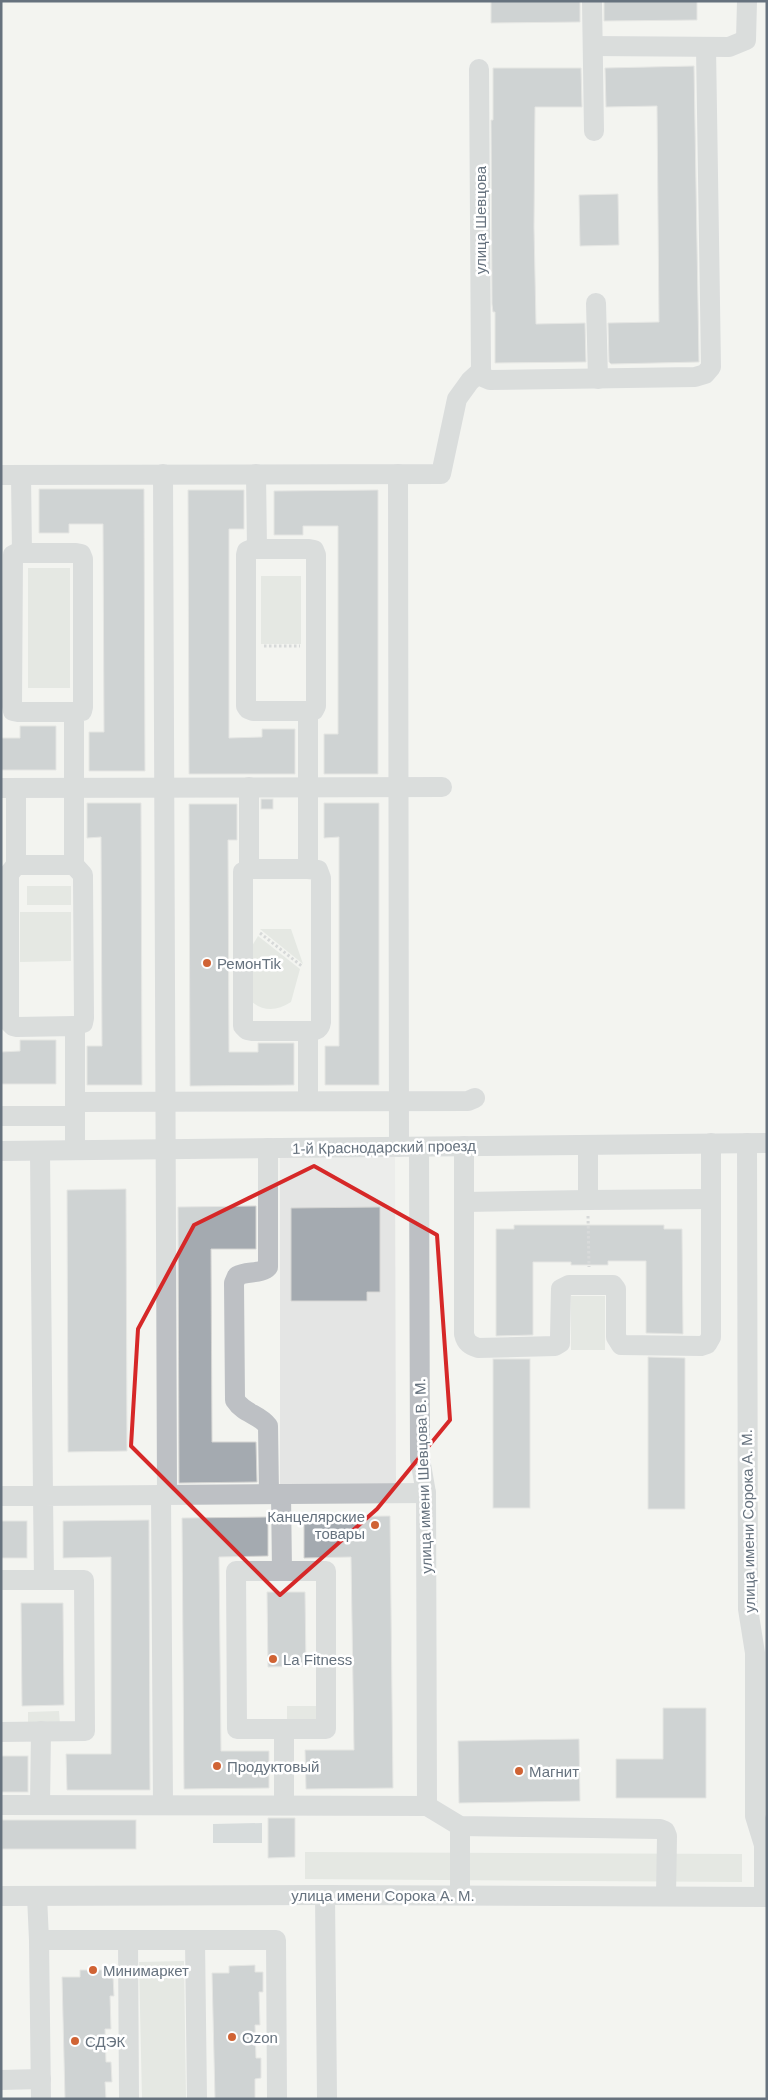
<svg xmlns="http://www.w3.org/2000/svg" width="768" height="2100" font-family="Helvetica,sans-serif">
	<rect width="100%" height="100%" fill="#f3f4f0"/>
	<polygon fill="#e4e5e4" points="280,1152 395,1152 396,1484 280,1485"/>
	<g fill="#d4dad2">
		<rect x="28" y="568" width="42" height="120"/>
		<rect x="261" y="576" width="40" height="68"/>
		<rect x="27" y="886" width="44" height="19"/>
		<polygon points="20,912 71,912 71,961 20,962"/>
		<polygon points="260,929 291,929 303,964"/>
		<path d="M258 936 300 969 291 1002C274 1013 259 1011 246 996L252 946Z"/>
		<rect x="571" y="1296" width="34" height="54"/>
		<rect x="287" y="1706" width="36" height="14"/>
		<polygon points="59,1711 60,1725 28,1726 28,1712"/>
		<polygon points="305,1852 742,1854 742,1882 305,1879"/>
		<polygon points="184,1961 186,2099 142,2099 139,1962"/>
	</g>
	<polygon fill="#b6bfc4" points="262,1823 262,1843 213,1843 213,1824"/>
	<g fill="#a4aab0" stroke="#d5d5d3">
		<polygon points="491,1 580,1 580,22 491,23"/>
		<polygon points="604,1 697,1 697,20 604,21"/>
		<polygon points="694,66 699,362 611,364 609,362 608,323 659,322 657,106 606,107 605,68"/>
		<polygon points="493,68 581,68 582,107 535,107 534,227 536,324 585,323 586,362 495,363 495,312 493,312 492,304 491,120 493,120"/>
		<polygon points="618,194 619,245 580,246 579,195"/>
		<polygon points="39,489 144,489 145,771 89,771 89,732 104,732 103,524 69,524 69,533 39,533"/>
		<polygon points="188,490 244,490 244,529 229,529 229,738 262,737 262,729 295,729 295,774 189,774"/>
		<polygon points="378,490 378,774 324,774 324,734 338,734 338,526 303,526 303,535 274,535 274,491"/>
		<polygon points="20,726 56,726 56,770 1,770 1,738 20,738"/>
		<rect x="261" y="799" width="12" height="10"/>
		<polygon points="87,803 141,803 142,1085 87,1085 87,1046 102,1046 101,837 87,838"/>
		<polygon points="324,803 379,803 379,1085 325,1085 325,1046 339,1046 339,837 324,838"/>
		<polygon points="189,804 237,804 237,840 228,840 229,1052 258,1052 258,1043 294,1043 294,1085 190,1086"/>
		<polygon points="20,1040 56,1040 56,1084 1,1084 1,1052 20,1051"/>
		<polygon points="126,1189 127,1451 68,1452 67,1190"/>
		<polygon points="256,1206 256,1249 211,1249 212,1442 256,1442 257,1482 179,1483 178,1207"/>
		<polygon points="380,1207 380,1292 367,1292 367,1301 291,1301 291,1208"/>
		<polygon points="514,1225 664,1225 664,1229 682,1229 683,1334 646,1333 646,1261 608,1261 608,1265 571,1265 571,1262 533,1262 533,1335 496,1336 496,1229 514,1229"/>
		<polygon points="648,1357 685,1358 685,1509 648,1509"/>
		<rect x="493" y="1359" width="37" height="149"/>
		<polygon points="390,1516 393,1788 306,1789 305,1750 354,1750 351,1557 304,1558 304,1517"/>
		<polygon points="268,1517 268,1556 219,1557 221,1751 269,1751 269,1788 184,1789 182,1518"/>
		<polygon points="149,1520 150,1790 67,1790 66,1754 111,1754 111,1557 63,1558 63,1521"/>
		<rect x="1" y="1521" width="26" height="37"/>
		<polygon points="267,1592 305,1592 306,1666 268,1667"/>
		<polygon points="21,1603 63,1603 64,1705 22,1706"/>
		<polygon points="663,1708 706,1708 706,1798 616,1798 616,1759 663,1759"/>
		<polygon points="579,1739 580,1801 459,1803 458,1741"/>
		<rect x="1" y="1756" width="27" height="36"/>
		<polygon points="268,1818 295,1818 295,1857 268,1858"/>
		<rect x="2" y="1820" width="134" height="29"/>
		<polygon points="255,1965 255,1972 263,1972 263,1992 259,1992 260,2025 255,2025 256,2058 261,2058 261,2078 255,2079 255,2099 215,2099 212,1973 229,1973 229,1966"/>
		<polygon points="80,1970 106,1970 106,1976 113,1976 114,1996 110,1996 111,2029 105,2029 106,2062 111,2062 112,2082 105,2082 106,2099 65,2099 62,1977 80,1977"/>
	</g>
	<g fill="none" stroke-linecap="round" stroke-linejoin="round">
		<g stroke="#b7b9bc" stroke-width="3" stroke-dasharray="2.5 2.5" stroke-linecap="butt">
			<polyline points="264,646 300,646"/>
			<polyline points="260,933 303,967"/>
			<polyline points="588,1216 589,1267"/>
		</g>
		<g stroke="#bdc0c4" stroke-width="20">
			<polyline points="592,1 594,131"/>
			<polyline points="593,46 729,47 746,40 747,1"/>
			<polyline points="479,69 481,371 483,377 490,380 695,377 705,374 711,367 706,47"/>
			<polyline points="596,303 598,379"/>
			<polyline points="163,474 167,1494"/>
			<polyline points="256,474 257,549"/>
			<polyline points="398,474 399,1147"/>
			<polyline points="1,475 441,474 457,399 470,381 481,371"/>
			<polyline points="21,475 22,553"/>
			<path d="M308 711H253L248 709 246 706V555L247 551 252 549H309L314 550 316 555V706L314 710 308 711V869L318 870 321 878V1022C320 1029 316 1031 308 1031V1101"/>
			<polyline points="74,712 18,712 13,711 12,706 13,555 17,553 76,553 81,554 83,559 83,707 82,711 74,712 74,865 83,875 83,880 84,1018 83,1023 75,1026"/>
			<polyline points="249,787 249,869"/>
			<polyline points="1,788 442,787"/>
			<polyline points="16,788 16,865 9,874 9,1022 13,1026 17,1027 75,1026 75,1150"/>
			<polyline points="16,865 74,865"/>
			<polyline points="308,869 249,869 243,872 243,1026 247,1030 252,1031 308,1031"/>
			<polyline points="75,1102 468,1101 475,1098"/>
			<polyline points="1,1116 75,1116"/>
			<polyline points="747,1143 748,1609 755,1653 755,1816 764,1845 764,1897"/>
			<polyline points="588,1145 588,1200 711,1199"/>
			<path d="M464 1146V1334C466 1343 470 1345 478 1348L555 1346 560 1343V1337L561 1289 569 1285H613L616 1289V1337L621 1345 701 1346 707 1344 711 1337V1143"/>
			<polyline points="419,1147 420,1459 426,1493 427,1806"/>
			<path d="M268 1148V1267C262 1274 246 1271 237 1276L234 1283 235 1400C244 1414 259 1414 268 1426L269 1494"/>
			<polyline points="1,1151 767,1143"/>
			<polyline points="464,1202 588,1200"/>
			<polyline points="161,1494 163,1805"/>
			<polyline points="281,1494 282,1571"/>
			<polyline points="1,1496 43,1496 40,1151"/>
			<polyline points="1,1580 84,1580 85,1731 1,1732"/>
			<polyline points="44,1580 43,1496 426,1493"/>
			<polyline points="284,1804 284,1729 326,1729 326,1571 236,1571 237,1729 284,1729"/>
			<polyline points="1,1805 427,1806 460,1826 660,1829 665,1831 667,1836 666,1896"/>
			<polyline points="40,1805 41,1731"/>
			<polyline points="460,1826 460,1895"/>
			<polyline points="325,1895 327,2099"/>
			<polyline points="1,1896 325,1895 767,1897"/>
			<polyline points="37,1896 39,1940 276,1940 277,2099"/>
			<polyline points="39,1940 41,2099"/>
			<polyline points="128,1940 129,2099"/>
			<polyline points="195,1940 197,2099"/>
			<polyline points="1,2080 41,2079"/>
		</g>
	</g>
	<path d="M0 0H768V2100H0ZM314 1166 437 1235 450 1420 377 1509 280 1595 131 1446 138 1329 194 1225Z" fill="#f3f4f0" fill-opacity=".55" fill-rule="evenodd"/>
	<path fill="none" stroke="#d62828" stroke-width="4" stroke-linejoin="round" d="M314 1166 437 1235 450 1420 377 1509 280 1595 131 1446 138 1329 194 1225Z"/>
	<g fill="#d06334" stroke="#fff" stroke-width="2">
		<circle cx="207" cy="963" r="5"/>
		<circle cx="375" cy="1525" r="5"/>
		<circle cx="273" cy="1659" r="5"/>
		<circle cx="217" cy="1766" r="5"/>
		<circle cx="519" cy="1771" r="5"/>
		<circle cx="93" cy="1970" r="5"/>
		<circle cx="232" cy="2037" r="5"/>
		<circle cx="75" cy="2041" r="5"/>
	</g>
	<g text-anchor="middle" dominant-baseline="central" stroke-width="5" stroke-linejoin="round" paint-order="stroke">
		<g font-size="15" fill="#66727e" stroke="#fff">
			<text transform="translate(480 220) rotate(-90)">улица Шевцова</text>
			<text transform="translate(384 1147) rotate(-1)">1-й Краснодарский проезд</text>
			<text transform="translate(423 1476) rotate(-92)">улица имени Шевцова В. М.</text>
			<text transform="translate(748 1521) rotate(-91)">улица имени Сорока А. М.</text>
			<text x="383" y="1895">улица имени Сорока А. М.</text>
		</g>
		<g font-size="15" fill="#66727e" stroke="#fff" text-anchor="start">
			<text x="217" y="963">РемонTik</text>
			<text x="365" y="1516" text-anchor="end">Канцелярские<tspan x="365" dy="17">товары</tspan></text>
			<text x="283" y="1659">La Fitness</text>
			<text x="227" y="1766">Продуктовый</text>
			<text x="529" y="1771">Магнит</text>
			<text x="103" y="1970">Минимаркет</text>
			<text x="242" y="2037">Ozon</text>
			<text x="85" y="2041">СДЭК</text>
		</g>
	</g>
	<rect width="768" height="2100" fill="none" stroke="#66727e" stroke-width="5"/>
</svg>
